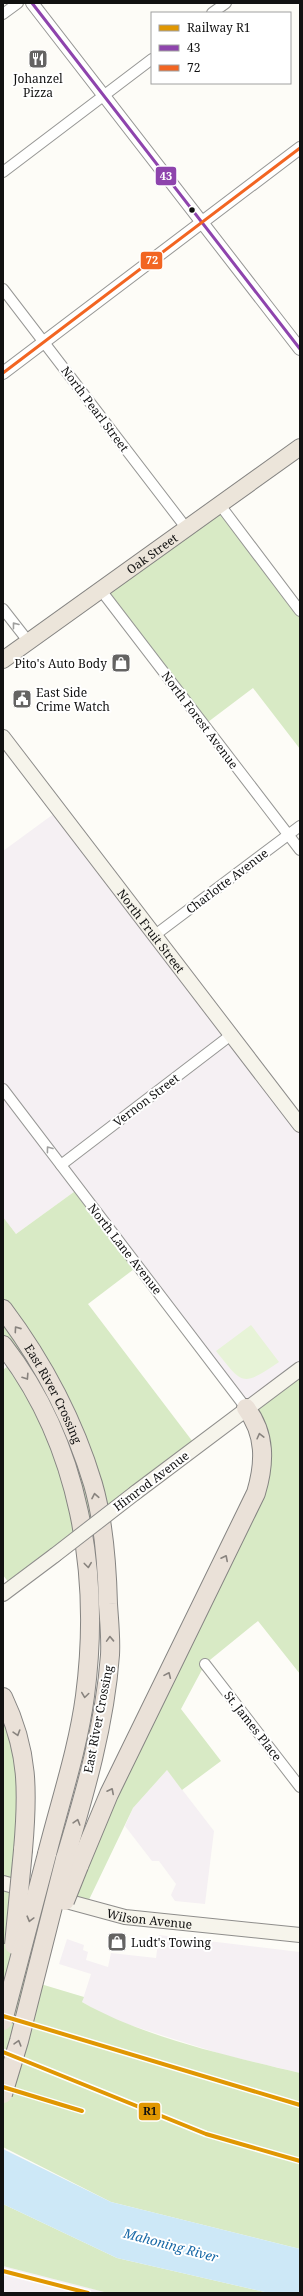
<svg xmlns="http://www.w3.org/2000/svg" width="303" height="2296" font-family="'Noto Serif',serif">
	<rect width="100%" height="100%" fill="#fdfcf7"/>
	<g fill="#f5f0f3">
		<polygon points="59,810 300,1125 300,1369 246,1408 78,1189 16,1234 3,1217 3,851"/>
		<polygon points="167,1770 214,1831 205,1904 175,1901 171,1895 176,1884 159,1861 152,1861 125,1826 133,1808"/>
		<polygon points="159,1935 300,1952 300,2073 224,2055 111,2019 82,2002 91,1974 59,1964 67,1939 84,1945 83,1950 88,1952 86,1960 108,1967 111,1953 156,1958"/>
		<polygon points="3,2266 109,2293 3,2293"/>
	</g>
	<path fill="#e7f3d7" d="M251 1325 279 1362C242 1387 243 1385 216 1351Z"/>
	<g fill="#d8eac5">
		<polygon points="220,505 300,611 300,749 253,688 204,725 100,589"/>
		<polygon points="78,1189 138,1266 88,1304 196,1446 12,1587 3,1575 3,1370 15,1360 3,1345 3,1217 16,1234"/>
		<path d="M300 1369V1674L258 1621 205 1664 181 1709 221 1761 182 1790 167 1770 133 1808 86 1906 66 1898 34 1982 84 1997 82 2002C145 2038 230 2056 300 2073V2249L111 2202 3 2147V1697L18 1734 19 1887 55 1898 256 1493 252 1415Z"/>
		<polygon points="3,2204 117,2258 269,2293 108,2293 3,2266"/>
	</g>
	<polygon fill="#cde8f7" points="3,2149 111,2202 300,2249 300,2293 269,2293 117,2258 3,2204"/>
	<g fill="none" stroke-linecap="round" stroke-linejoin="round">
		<g stroke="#979795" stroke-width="12">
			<g id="minor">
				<polyline points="212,13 226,3"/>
				<polyline points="3,14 18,3"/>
				<polyline points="3,172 152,59"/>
				<polyline points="3,289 187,529"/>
				<polyline points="220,505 300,611"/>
				<polyline points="100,589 300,850"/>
				<polyline points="3,609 28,641"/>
				<polyline points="155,935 300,826"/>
				<polyline points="3,1089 246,1408"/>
				<polyline points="61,1165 231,1035"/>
				<polyline points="205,1664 300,1787"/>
			</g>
		</g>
		<g stroke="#979795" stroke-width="14">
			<g id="tertiary">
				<polyline points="32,3 300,349"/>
				<polyline points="3,373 300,148"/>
			</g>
		</g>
		<g stroke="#8e8d8b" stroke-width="16">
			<g id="secondary">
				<path id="s1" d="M3 737 300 1125"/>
				<polyline points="135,1493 300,1369"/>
				<polyline points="3,1594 55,1555"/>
				<polyline points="3,1883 28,1890"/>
				<path id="s2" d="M55 1898 125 1917 300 1935"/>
			</g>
		</g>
		<g stroke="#858482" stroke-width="18">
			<g id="trunk">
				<path id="s3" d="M3 660 300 447"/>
			</g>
		</g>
		<g stroke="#858482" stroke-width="20">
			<g id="motorway">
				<path id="s4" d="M3 1309C42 1361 74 1421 93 1484 104 1522 107 1564 108 1604 109 1620 111 1638 110 1655 105 1724 85 1793 65 1859"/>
				<path d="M3 1345C80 1444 101 1574 85 1696 78 1749 60 1802 47 1854"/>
				<path d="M3 1697C29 1751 28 1793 23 1850"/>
				<path d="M79 1866 109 1794 256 1493C265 1463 266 1434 246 1408"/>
			</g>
		</g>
		<use href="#minor" stroke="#fffffe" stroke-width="10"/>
		<use href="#tertiary" stroke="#fffffe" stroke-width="12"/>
		<use href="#secondary" stroke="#f6f4eb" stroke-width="14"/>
		<use href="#trunk" stroke="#ece5da" stroke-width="16"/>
		<use href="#motorway" stroke="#eae1d8" stroke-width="18"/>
		<g stroke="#8e8d8b" stroke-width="16" stroke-linecap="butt">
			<polyline id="secondary-bridge" points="55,1555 135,1493"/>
		</g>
		<g stroke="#858482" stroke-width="20" stroke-linecap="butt">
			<g id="motorway-bridge">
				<polyline points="65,1901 79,1866"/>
				<polyline points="14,1945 23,1850"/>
				<polyline points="3,2021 47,1854"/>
				<polyline points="3,2094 19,2041 65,1859"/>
			</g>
		</g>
		<use href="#secondary-bridge" stroke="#f6f4eb" stroke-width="14"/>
		<use href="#motorway-bridge" stroke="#eae1d8" stroke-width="18"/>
		<g stroke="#fff" stroke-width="6">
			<polyline id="bus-1" points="32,3 300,349"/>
		</g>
		<g stroke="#fff" stroke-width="6">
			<polyline id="bus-2" points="3,373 300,148"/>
		</g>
		<use href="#bus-1" stroke="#8e44ad" stroke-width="3"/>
		<use href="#bus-2" stroke="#f26522" stroke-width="3"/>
		<g stroke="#fff" stroke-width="7">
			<g id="rail-1">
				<polyline points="3,2016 300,2105"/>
				<polyline points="3,2052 206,2134 300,2161"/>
				<polyline points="3,2087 82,2111"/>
				<polyline points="3,2271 88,2293"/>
			</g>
		</g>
		<use href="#rail-1" stroke="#e09702" stroke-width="4"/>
	</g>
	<defs><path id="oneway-chevron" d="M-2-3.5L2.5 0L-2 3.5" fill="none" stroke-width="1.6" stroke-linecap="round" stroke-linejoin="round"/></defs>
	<g stroke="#a0a09f">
		<use href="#oneway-chevron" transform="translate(15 625) rotate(-128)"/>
		<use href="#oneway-chevron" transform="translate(49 1149) rotate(-127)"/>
	</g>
	<g stroke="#88837e">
		<use href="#oneway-chevron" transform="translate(17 1329) rotate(-125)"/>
		<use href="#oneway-chevron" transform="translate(26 1377) rotate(57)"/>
		<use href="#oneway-chevron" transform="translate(260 1436) rotate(-104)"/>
		<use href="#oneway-chevron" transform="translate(95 1496) rotate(-101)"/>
		<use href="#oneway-chevron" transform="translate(225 1558) rotate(-63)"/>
		<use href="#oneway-chevron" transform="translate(88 1565) rotate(83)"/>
		<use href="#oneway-chevron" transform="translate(110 1639) rotate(-92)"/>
		<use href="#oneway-chevron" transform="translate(168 1675) rotate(-66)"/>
		<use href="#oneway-chevron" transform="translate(85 1695) rotate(98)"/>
		<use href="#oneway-chevron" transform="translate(17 1733) rotate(73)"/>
		<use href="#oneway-chevron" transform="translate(111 1791) rotate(-63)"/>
		<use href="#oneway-chevron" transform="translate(77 1822) rotate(-73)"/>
		<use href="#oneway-chevron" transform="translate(30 1919) rotate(105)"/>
		<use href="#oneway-chevron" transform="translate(18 2043) rotate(-74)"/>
	</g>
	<defs>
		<g id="restaurant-square" transform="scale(1)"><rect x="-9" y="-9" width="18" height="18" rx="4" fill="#646362" stroke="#fff"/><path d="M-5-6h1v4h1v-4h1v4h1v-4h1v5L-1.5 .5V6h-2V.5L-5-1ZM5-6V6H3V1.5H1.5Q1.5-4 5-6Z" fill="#fff"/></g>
		<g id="shop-square" transform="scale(1)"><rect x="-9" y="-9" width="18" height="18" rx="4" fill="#646362" stroke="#fff"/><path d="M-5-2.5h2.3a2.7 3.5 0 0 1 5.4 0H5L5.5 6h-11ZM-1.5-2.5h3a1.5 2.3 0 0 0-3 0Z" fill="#fff"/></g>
		<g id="civic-square" transform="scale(1)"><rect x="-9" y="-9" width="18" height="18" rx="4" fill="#646362" stroke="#fff"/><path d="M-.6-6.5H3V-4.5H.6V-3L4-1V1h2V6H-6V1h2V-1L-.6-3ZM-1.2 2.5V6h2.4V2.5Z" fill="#fff"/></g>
	</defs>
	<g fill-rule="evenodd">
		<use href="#restaurant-square" x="38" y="59"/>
		<use href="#shop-square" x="121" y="663"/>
		<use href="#civic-square" x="22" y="699"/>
		<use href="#shop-square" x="117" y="1942"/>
	</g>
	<circle fill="#111" stroke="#fff" stroke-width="1.5" cx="192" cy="210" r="3.5"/>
	<g text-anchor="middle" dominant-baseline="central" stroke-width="4" stroke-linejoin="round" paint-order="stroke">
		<g font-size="12" fill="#111" stroke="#fff" text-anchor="start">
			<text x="38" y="78" text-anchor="middle">Johanzel<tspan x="38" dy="14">Pizza</tspan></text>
			<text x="107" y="663" text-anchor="end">Pito's Auto Body</text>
			<text x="36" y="692">East Side<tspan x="36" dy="14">Crime Watch</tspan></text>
			<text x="131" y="1942">Ludt's Towing</text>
		</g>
		<g font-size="12" fill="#111" stroke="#fff">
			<text transform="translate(95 409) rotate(53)">North Pearl Street</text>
			<text stroke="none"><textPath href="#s3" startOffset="183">Oak Street</textPath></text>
			<text transform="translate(200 720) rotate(53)">North Forest Avenue</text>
			<text transform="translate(227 881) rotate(-37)">Charlotte Avenue</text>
			<text stroke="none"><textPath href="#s1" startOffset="244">North Fruit Street</textPath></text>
			<text transform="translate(146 1100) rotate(-37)">Vernon Street</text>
			<text transform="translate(125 1249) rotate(52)">North Lane Avenue</text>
			<text stroke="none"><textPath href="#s4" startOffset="99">East River Crossing</textPath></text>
			<text transform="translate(151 1481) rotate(-37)">Himrod Avenue</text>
			<text transform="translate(98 1719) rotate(-79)">East River Crossing</text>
			<text transform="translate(253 1726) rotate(52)">St. James Place</text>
			<text stroke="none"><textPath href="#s2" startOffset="97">Wilson Avenue</textPath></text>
		</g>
		<g font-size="13" font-style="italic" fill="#1768a6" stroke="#fff">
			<text transform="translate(171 2245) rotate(15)">Mahoning River</text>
		</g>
	</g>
	<g stroke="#fff" stroke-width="1.5">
		<rect x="155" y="166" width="22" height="20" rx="4" fill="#8e44ad"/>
		<rect x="140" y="251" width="23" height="19" rx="4" fill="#f26522"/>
		<rect x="138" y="2102" width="23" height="19" rx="4" fill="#e09702"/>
	</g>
	<g font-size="11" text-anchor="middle" font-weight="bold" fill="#fff">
		<text x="166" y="180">43</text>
		<text x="152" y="264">72</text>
	</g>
	<g font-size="11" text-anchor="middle" font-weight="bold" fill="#111">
		<text x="150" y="2115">R1</text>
	</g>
	<rect width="303" height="2296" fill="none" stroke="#111111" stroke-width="8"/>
	<rect x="151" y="12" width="140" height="72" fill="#ffffff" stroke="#a0a0a0"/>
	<rect x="159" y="25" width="20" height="6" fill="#e09702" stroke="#a0a0a0"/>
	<text x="187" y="32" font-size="12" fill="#111111">Railway R1</text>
	<rect x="159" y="45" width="20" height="6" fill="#8e44ad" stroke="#a0a0a0"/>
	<text x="187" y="52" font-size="12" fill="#111111">43</text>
	<rect x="159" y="65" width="20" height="6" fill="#f26522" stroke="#a0a0a0"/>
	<text x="187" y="72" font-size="12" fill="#111111">72</text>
</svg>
